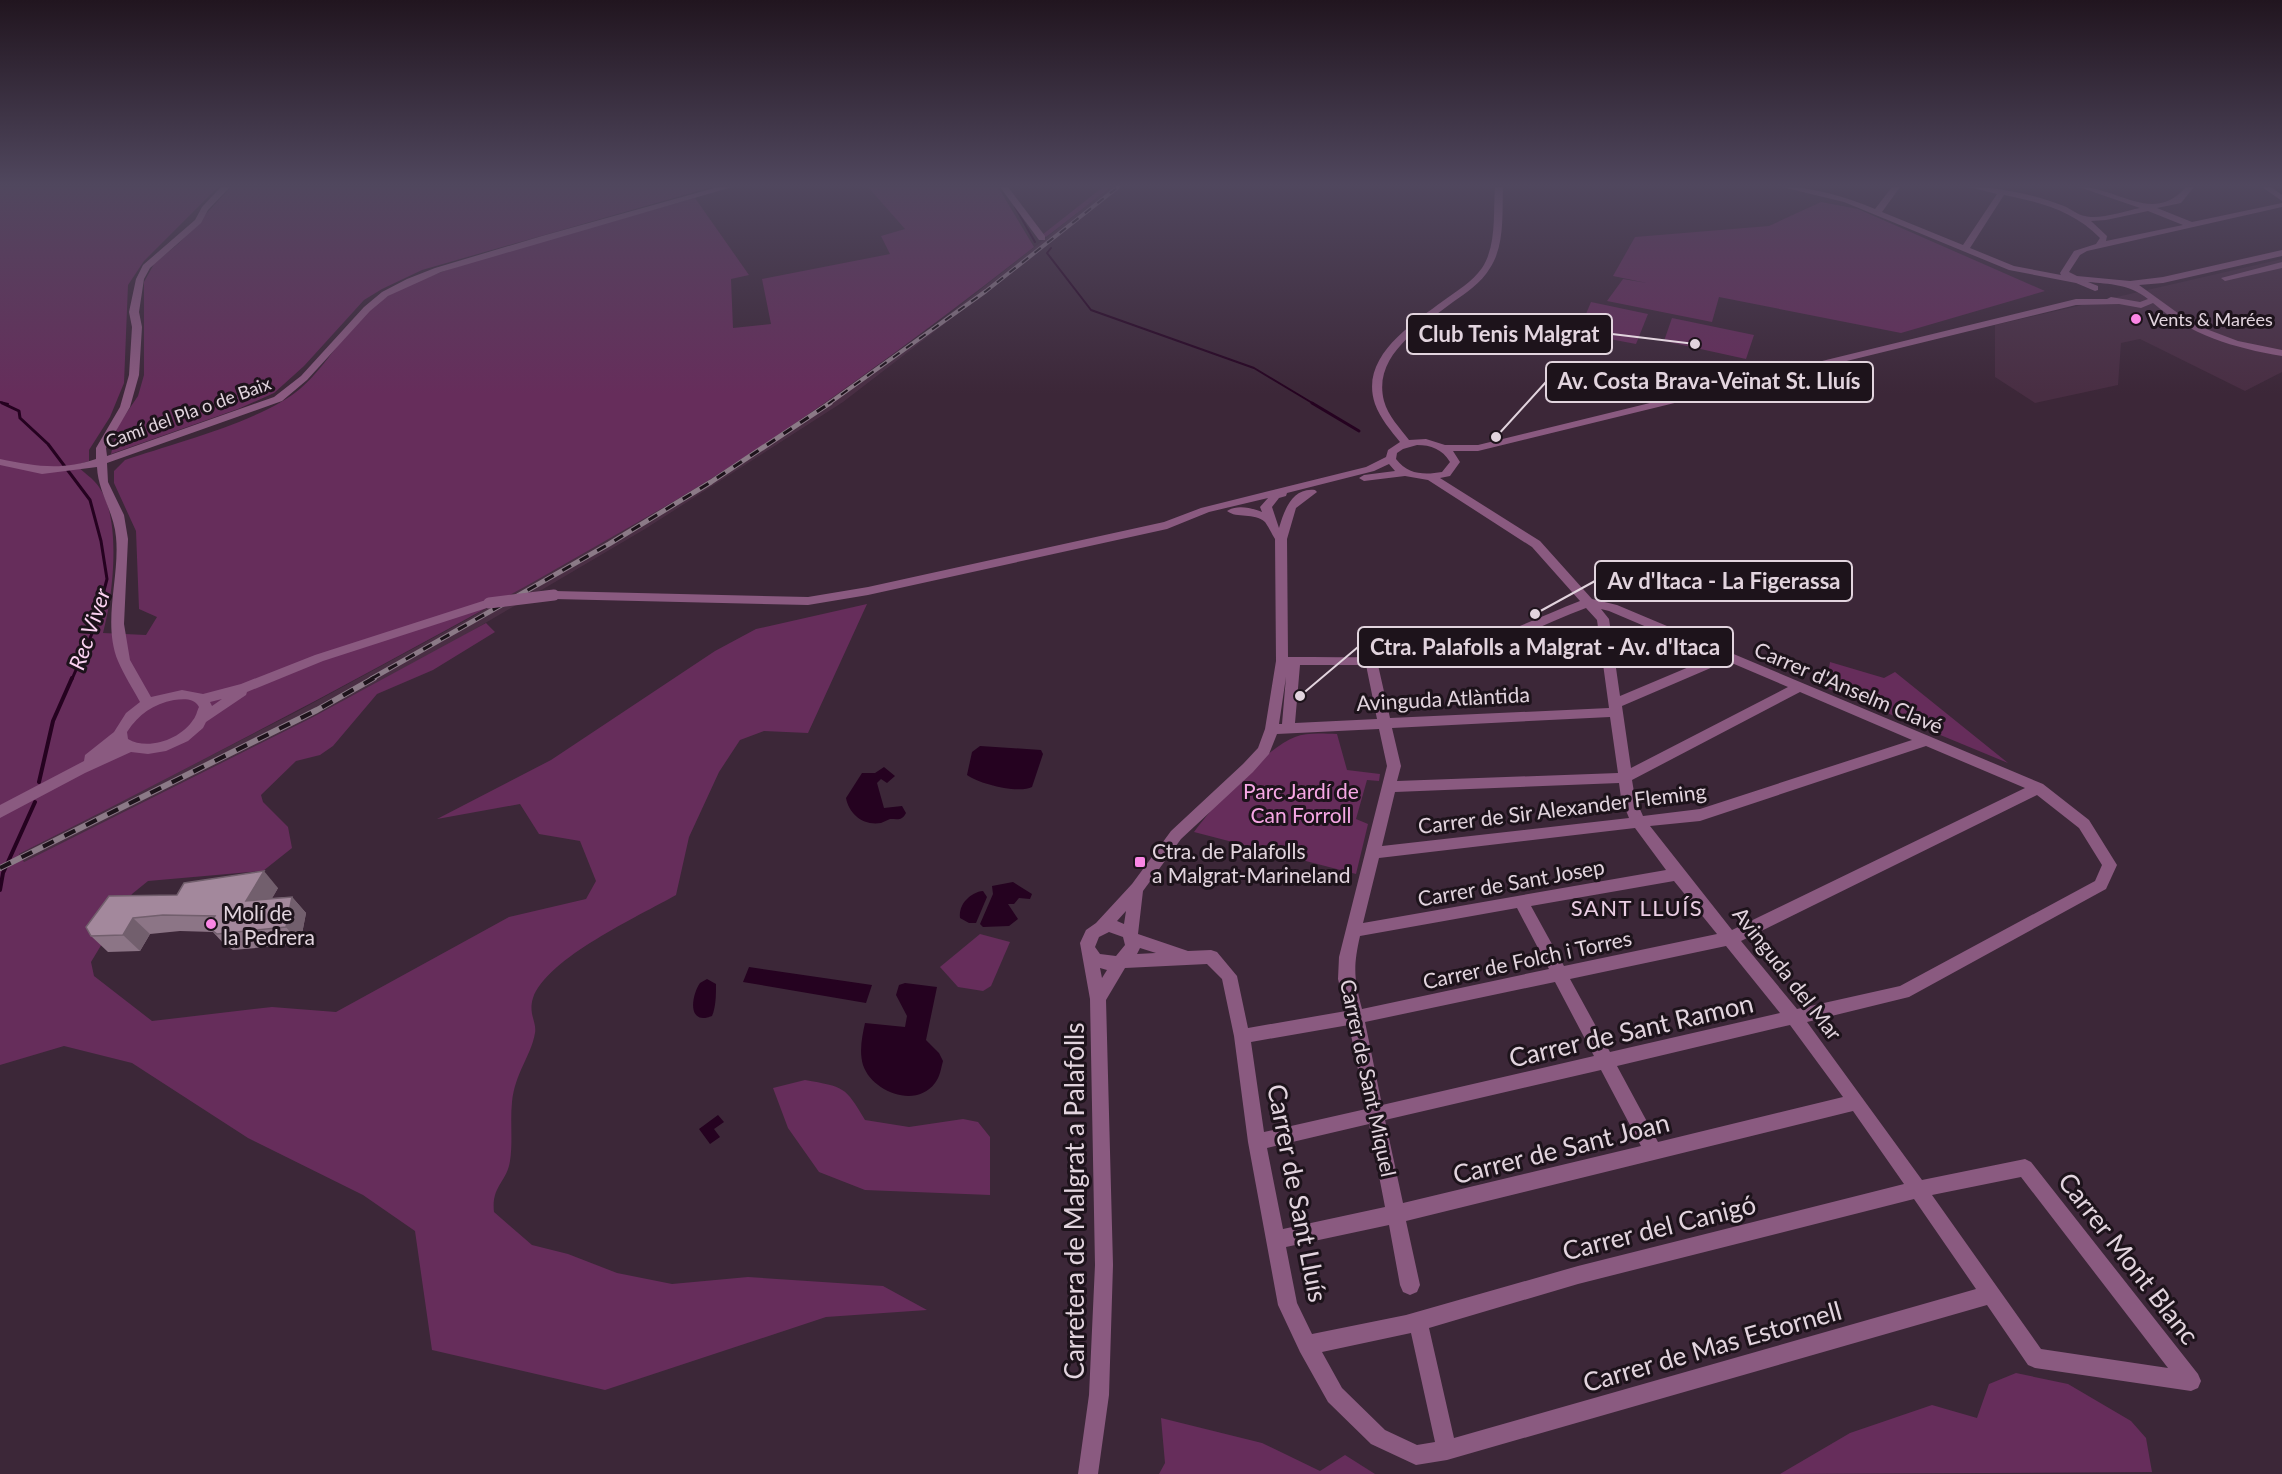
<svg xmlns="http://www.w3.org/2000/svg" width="2282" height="1474" font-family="Lato,sans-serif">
	<rect width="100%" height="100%" fill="#3c2738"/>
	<g fill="#492e43">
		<polygon points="1111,187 1122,187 843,402 645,529 453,642 311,718 24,862 19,854 300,710 468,619 719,473 920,337"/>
		<polygon points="2282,259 2282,372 2245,391 2140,339 2121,343 2118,385 2035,403 1995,377 1995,325"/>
	</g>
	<g fill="#662d5b">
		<path d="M0 187H218L144 261 128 285 124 383 110 417 89 450V461L76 465C83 472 94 479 99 487 122 519 113 597 103 633L146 635 157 617 139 609 136 531 114 483V471L125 460C174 443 263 421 301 388 332 361 351 317 388 296 430 272 478 260 524 247 581 230 638 214 695 198L749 275 731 279 733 328 771 324 762 279 890 254 881 236 905 229 868 187H998L1034 247C932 327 829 403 720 473 660 511 597 545 535 581 365 676 193 766 19 854L24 862 311 718 486 623 495 632 433 670 377 694 333 746 320 755 296 761 261 795 263 802 288 827 292 848 263 871 148 881 132 894 91 962 94 976 152 1021 272 1007 336 1012 509 917 586 899 596 881 580 841 539 834 520 804 437 819 551 760 715 651 756 629 867 604 808 733 764 731 740 740 719 772 689 837 676 895C639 916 547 958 533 998 528 1014 537 1022 535 1033 531 1056 515 1073 512 1102 510 1121 513 1142 510 1161 507 1182 491 1186 494 1212L532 1245 568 1254 617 1273 672 1284 748 1277 883 1286 927 1310 826 1317 605 1390 432 1350 415 1231 363 1195 248 1138 132 1063 64 1046 0 1065Z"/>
		<polygon points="231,187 712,187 422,270 382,289 364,300 304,366 274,393 238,409 111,454 117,427 138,396 144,375 144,282 154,264 179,243"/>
		<polygon points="1103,187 1111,187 1046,237 1042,235"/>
		<polygon points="1821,202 1858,209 2045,291 1901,333 1719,297 1712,322 1607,301 1623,279 1647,283 1613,276 1635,237 1769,226"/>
		<polygon points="1591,302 1648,314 1636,344 1578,333"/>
		<polygon points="1672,318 1754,335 1746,359 1664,341"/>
		<polygon points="1830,662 1884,678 1895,672 2008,763 1817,684 1816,681 1828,673"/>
		<path d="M1337 734 1347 770 1380 774 1379 781 1367 780 1356 819 1368 824 1356 874 1194 832C1213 806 1266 748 1295 737 1307 732 1325 734 1337 734Z"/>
		<polygon points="980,934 1010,942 991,986 983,991 958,987 940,967"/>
		<path d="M805 1080C844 1087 845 1086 865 1120L909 1127 963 1119 978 1122 990 1137V1195L865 1190 819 1172 788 1128 773 1088Z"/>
		<polygon points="2016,1373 2068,1384 2131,1421 2146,1438 2152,1472 1780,1474 1850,1433 1932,1405 1977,1418 1989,1384"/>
		<polygon points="1161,1418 1262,1443 1320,1471 1345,1455 1375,1474 1159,1474 1165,1463"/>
	</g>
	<g fill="#250220">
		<path d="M980 746 1041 750 1043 754 1032 787C1019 794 979 784 967 775L972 752Z"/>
		<path d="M884 767 895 776 887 783 881 779 877 783 884 808 902 806 906 813C902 821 898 819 890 819 887 820 884 822 881 823 863 826 849 814 846 798L862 773H875Z"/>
		<polygon points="1013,882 1032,894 1030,899 1019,898 1014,904 1008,904 1018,919 1009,926 983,927 980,924 993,894 992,886"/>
		<path d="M983 891 987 897 976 923H969L960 918C958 904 971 892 983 891Z"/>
		<polygon points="749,967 872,985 866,1003 743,982"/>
		<path d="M707 979 716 984C716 994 716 1007 712 1016 687 1026 691 996 700 983Z"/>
		<path d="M905 983 937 987 926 1040 939 1053 943 1061C941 1068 940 1077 935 1083 916 1109 872 1092 863 1065 859 1051 862 1037 865 1023L905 1027 907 1016 896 995 899 985Z"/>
		<polygon points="718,1115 724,1122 714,1129 720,1137 710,1144 699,1129"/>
	</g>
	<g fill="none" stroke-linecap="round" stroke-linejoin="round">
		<g stroke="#250220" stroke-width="2">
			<polyline points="1015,207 1035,242"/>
			<polyline points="1051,248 1047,253 1091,310 1254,368 1314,404"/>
			<polyline points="0,402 8,404"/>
		</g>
		<g stroke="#250220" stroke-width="3">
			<polyline points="2,403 19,411 20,418 48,444 90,500 101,541 107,579 94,629 72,679"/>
			<polyline points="1312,403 1359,431"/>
		</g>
		<g stroke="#250220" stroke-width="4">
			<polyline points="39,782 53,721 72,678"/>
			<polyline points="0,890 3,873 35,802"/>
		</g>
		<g fill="#8a5a80" fill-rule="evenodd">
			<path d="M221 187H230L208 210 201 223 150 268 144 279 139 312 142 327 139 375 130 407 106 448 107 456 274 397 301 376 364 307 382 292 407 279 435 268 542 236 718 187H732L441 272 388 296 370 311 307 380 282 401 107 463 108 482 124 515 128 539 124 624 130 660 151 697 182 690 203 694 241 684 315 655 489 599 495 603 493 606 323 661 247 692 246 695 206 722 203 728 188 741 166 751 148 754 131 752 85 773 0 818V805L84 761 85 755 114 732 126 713 140 702C133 689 124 675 118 661 102 622 120 577 116 537 114 512 98 492 97 467L42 474 0 465V459C34 466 62 471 96 459V448L120 407 129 375 132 327 129 312 136 279 143 265 195 220 202 207ZM222 699 212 706 210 702ZM174 700C184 699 194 698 199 707 197 711 196 717 193 720 181 739 148 751 128 739L127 732C139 714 153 704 174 700Z"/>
			<polygon points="1000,187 1008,187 1045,236 1045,240 1039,240"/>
			<path d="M1495 187H1503C1502 214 1505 245 1490 268 1481 283 1466 293 1453 302 1422 326 1372 355 1384 401 1388 416 1400 428 1409 440L1426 439 1445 445H1478L2076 299H2107L2111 297 2140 302 2148 299C2129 284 2110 284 2088 282L2098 286V290L2095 291 2076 283 2009 270 1844 202 1782 187C1814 187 1846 197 1875 209L1892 187H1900L1882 212 1963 245 1997 194 1969 187C2000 187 2035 195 2064 206 2071 209 2078 215 2085 216 2099 220 2125 211 2140 208L2079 187C2118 187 2153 225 2186 187H2194L2181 203 2157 208 2192 222 2282 203V207L2087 251 2080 255 2069 272 2077 276 2130 281 2163 277 2282 250V256L2163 283 2139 285 2193 324 2238 341 2282 350V356C2234 348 2190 335 2153 303L2141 308 2119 304 2076 305 1478 451H1453L1460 462 1450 476 1440 478 1540 541 1592 599 1617 605 2043 784 2089 820 2117 865 2106 889 1909 997 1807 1022 1922 1180 2025 1159 2031 1162 2198 1374 2201 1381 2198 1388 2191 1391 2035 1368 2028 1365 1987 1305 1447 1460 1416 1465 1371 1444 1328 1402 1300 1352 1278 1305 1248 1142 1234 1036 1222 979 1207 964 1125 968 1106 1000 1113 1265 1109 1395 1098 1474H1078L1089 1395 1095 1265 1090 999 1080 943 1086 930 1096 923 1132 884 1171 831 1243 764 1258 748 1265 729 1276 661 1275 539C1272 534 1268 526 1265 522 1254 512 1237 519 1227 511 1237 504 1252 508 1262 512L1260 507 1268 498 1209 512 1167 529 868 595 808 605 554 599 548 595 554 591 808 597 868 587 1164 522 1201 508 1366 467 1386 457 1388 450 1400 442C1391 431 1380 418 1375 404 1359 357 1412 324 1443 301 1457 291 1472 282 1482 268 1497 245 1493 213 1495 187ZM2004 195C2040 202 2074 211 2100 238L2096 244 2074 251 2060 273 2061 275 2014 266 1970 248ZM2148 211 2183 225 2106 241 2107 236 2091 221 2106 220ZM1417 445C1431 445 1442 449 1450 462L1442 472C1425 475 1408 475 1396 459L1397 453 1403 449ZM1389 464 1395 471 1364 475 1359 478 1364 481 1405 476 1428 480 1532 547 1580 601C1543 615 1507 634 1468 644 1410 660 1348 657 1288 657L1287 539 1296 508 1317 492 1315 490C1292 487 1284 511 1279 528L1272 507 1279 498 1286 496 1287 493 1374 471ZM1586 608 1597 620 1609 708 1390 718 1378 665C1418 663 1458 658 1496 645 1527 634 1556 619 1586 608ZM1601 609 1609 611 1715 656 1620 696 1609 619ZM1727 661 1788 687 1631 768 1622 706ZM1300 665H1366L1377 719 1295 723ZM1286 677 1282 724H1279ZM1800 692 1912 740 1700 809 1643 816 1635 798 1632 780ZM1610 717 1618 773 1397 781 1401 766 1392 728ZM1379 729 1387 766 1339 957 1338 979 1346 1011 1248 1028 1237 976 1217 952 1211 950 1188 951 1138 934 1143 891 1181 839 1253 772 1269 754 1277 734ZM1926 746 2025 788 1732 930 1650 826 1700 821ZM1619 783 1621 798 1629 818 1382 846 1395 792ZM2037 795 2079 828 2102 865 2095 881 1900 986 1797 1009 1741 941ZM1635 828 1666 870 1363 923 1379 858ZM1674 881 1717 934 1564 966 1531 906ZM1517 908 1549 969 1362 1009C1354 979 1353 967 1360 936ZM1126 911 1124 924 1117 921ZM1109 932 1123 937 1125 945 1116 956 1100 954 1095 947 1099 937ZM1726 946 1780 1013 1610 1052 1570 979ZM1140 948 1156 953 1137 954ZM1100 968 1107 970 1102 978ZM1555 982 1594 1056 1382 1105 1365 1022ZM1349 1025 1366 1109 1264 1132 1251 1042ZM1790 1025 1843 1097 1658 1142 1617 1066ZM1601 1070 1641 1146 1403 1203 1385 1120ZM1853 1111 1904 1184 1578 1266 1406 1315 1312 1334 1297 1303 1286 1247 1389 1225 1400 1285 1403 1292 1410 1295 1417 1292 1420 1285 1406 1221ZM1369 1124 1385 1207 1283 1229 1267 1148ZM2021 1177 2168 1368 2041 1349 1932 1195ZM1914 1199 1976 1289 1454 1438 1429 1328 1578 1284ZM1411 1333 1435 1442 1417 1445 1385 1430 1342 1388 1322 1352Z"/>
			<polygon points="2262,187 2271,187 2282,195 2282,201"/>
			<polygon points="2282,262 2282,268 2225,281 2221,278"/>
		</g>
		<g stroke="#8b7a87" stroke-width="4">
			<polyline id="rail-far2" points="828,404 986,291 1118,187"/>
		</g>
		<g stroke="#8b7a87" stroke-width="5">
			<polyline id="rail-far1" points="371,679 609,544 711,482 830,403"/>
		</g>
		<g stroke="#8b7a87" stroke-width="6">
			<polyline id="rail" points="0,868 317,710 374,678"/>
		</g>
		<use href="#rail-far2" stroke="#1d131b" stroke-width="2" stroke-dasharray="8" stroke-linecap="butt"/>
		<use href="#rail-far1" stroke="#1d131b" stroke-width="3" stroke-dasharray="10" stroke-linecap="butt"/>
		<use href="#rail" stroke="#1d131b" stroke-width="4" stroke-dasharray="12" stroke-linecap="butt"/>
		<polyline stroke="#8a5a80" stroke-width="11" points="489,603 554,595"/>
	</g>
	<polygon fill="#8c7586" points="278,888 272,898 292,897 306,913 300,944 233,950 224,944 213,932 180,931 150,934 140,951 108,952 91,936 177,895"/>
	<g fill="#725f6d">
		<polygon points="264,871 278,888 261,918 246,901"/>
		<polygon points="292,897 306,913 300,944 286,927"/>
		<polygon points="133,918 150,934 140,951 123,935"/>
	</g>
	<polygon fill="#a3889c" stroke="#725f6d" stroke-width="1.5" points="264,871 246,901 292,897 286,927 217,934 208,927 215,916 163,915 133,918 123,935 91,936 86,927 109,896 177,895 184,883"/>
	<linearGradient id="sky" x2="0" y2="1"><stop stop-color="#21151f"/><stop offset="0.47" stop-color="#50475e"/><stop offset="1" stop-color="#50475e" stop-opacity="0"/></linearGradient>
	<rect width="2282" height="394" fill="url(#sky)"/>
	<g fill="#fb86e5" stroke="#1d131b" stroke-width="2">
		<circle cx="2136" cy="319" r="6"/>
		<rect x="1134" y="856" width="12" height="12" rx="3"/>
		<circle cx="211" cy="924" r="6"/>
	</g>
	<g text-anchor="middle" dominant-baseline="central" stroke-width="6" stroke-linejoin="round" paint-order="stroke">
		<g font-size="18" fill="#e2d4de" stroke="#1d131b" text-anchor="start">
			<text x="2148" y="319">Vents &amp; Marées</text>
		</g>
		<g font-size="18" fill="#e2d4de" stroke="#1d131b">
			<text transform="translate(188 412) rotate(-20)">Camí del Pla o de Baix</text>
		</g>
		<g font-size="21" fill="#e2d4de" stroke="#1d131b">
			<text transform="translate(1849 687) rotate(23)">Carrer d'Anselm Clavé</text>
			<text transform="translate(1443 698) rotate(-3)">Avinguda Atlàntida</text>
			<text transform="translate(1562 808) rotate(-7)">Carrer de Sir Alexander Fleming</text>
			<text transform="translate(1511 882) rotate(-10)">Carrer de Sant Josep</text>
			<text transform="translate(1527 959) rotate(-12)">Carrer de Folch i Torres</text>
			<text transform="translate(1788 973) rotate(52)">Avinguda del Mar</text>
			<text transform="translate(1369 1078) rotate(78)">Carrer de Sant Miquel</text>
		</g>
		<g font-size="21" fill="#f7a7e5" stroke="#1d131b">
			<text x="1301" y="790">Parc Jardí de<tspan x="1301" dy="24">Can Forroll</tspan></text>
		</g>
		<g font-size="21" fill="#e2d4de" stroke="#1d131b" text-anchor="start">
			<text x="1152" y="850">Ctra. de Palafolls<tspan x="1152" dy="24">a Malgrat-Marineland</tspan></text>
			<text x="223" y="912">Molí de<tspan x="223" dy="24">la Pedrera</tspan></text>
		</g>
		<g font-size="22" font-style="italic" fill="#fbd2f1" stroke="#1d131b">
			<text transform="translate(89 629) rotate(-71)">Rec Viver</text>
		</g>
		<g font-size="22" letter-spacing="1.5" fill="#ebcee4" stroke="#1d131b">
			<text x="1637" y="907">SANT LLUÍS</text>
		</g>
		<g font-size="26" fill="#e2d4de" stroke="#1d131b">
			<text transform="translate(1631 1030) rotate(-13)">Carrer de Sant Ramon</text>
			<text transform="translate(1561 1148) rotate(-14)">Carrer de Sant Joan</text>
			<text transform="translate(1298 1193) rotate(79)">Carrer de Sant Lluís</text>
			<text transform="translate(1074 1201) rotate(-90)">Carretera de Malgrat a Palafolls</text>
			<text transform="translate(1659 1227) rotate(-14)">Carrer del Canigó</text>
			<text transform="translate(2129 1258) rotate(52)">Carrer Mont Blanc</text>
			<text transform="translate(1712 1346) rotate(-16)">Carrer de Mas Estornell</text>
		</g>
	</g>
	<path fill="none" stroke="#e2d4de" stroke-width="2" d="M1695 344L1612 334M1496 437L1546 382M1535 614L1595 581M1300 696L1358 647"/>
	<g fill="#e2d4de" stroke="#1d131b" stroke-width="2">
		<circle cx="1695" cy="344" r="6"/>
		<circle cx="1496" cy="437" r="6"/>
		<circle cx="1535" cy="614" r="6"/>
		<circle cx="1300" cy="696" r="6"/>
	</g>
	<g fill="#1d131b" stroke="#e2d4de" stroke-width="2">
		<rect x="1407" y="314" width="205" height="40" rx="6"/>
		<rect x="1546" y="362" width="327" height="40" rx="6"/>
		<rect x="1595" y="561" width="257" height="40" rx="6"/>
		<rect x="1358" y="627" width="375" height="40" rx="6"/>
	</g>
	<g font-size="22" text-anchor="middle" font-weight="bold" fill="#e2d4de">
		<text x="1509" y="342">Club Tenis Malgrat</text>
		<text x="1709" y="389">Av. Costa Brava-Veïnat St. Lluís</text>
		<text x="1724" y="589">Av d'Itaca - La Figerassa</text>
		<text x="1545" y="655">Ctra. Palafolls a Malgrat - Av. d'Itaca</text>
	</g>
</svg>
